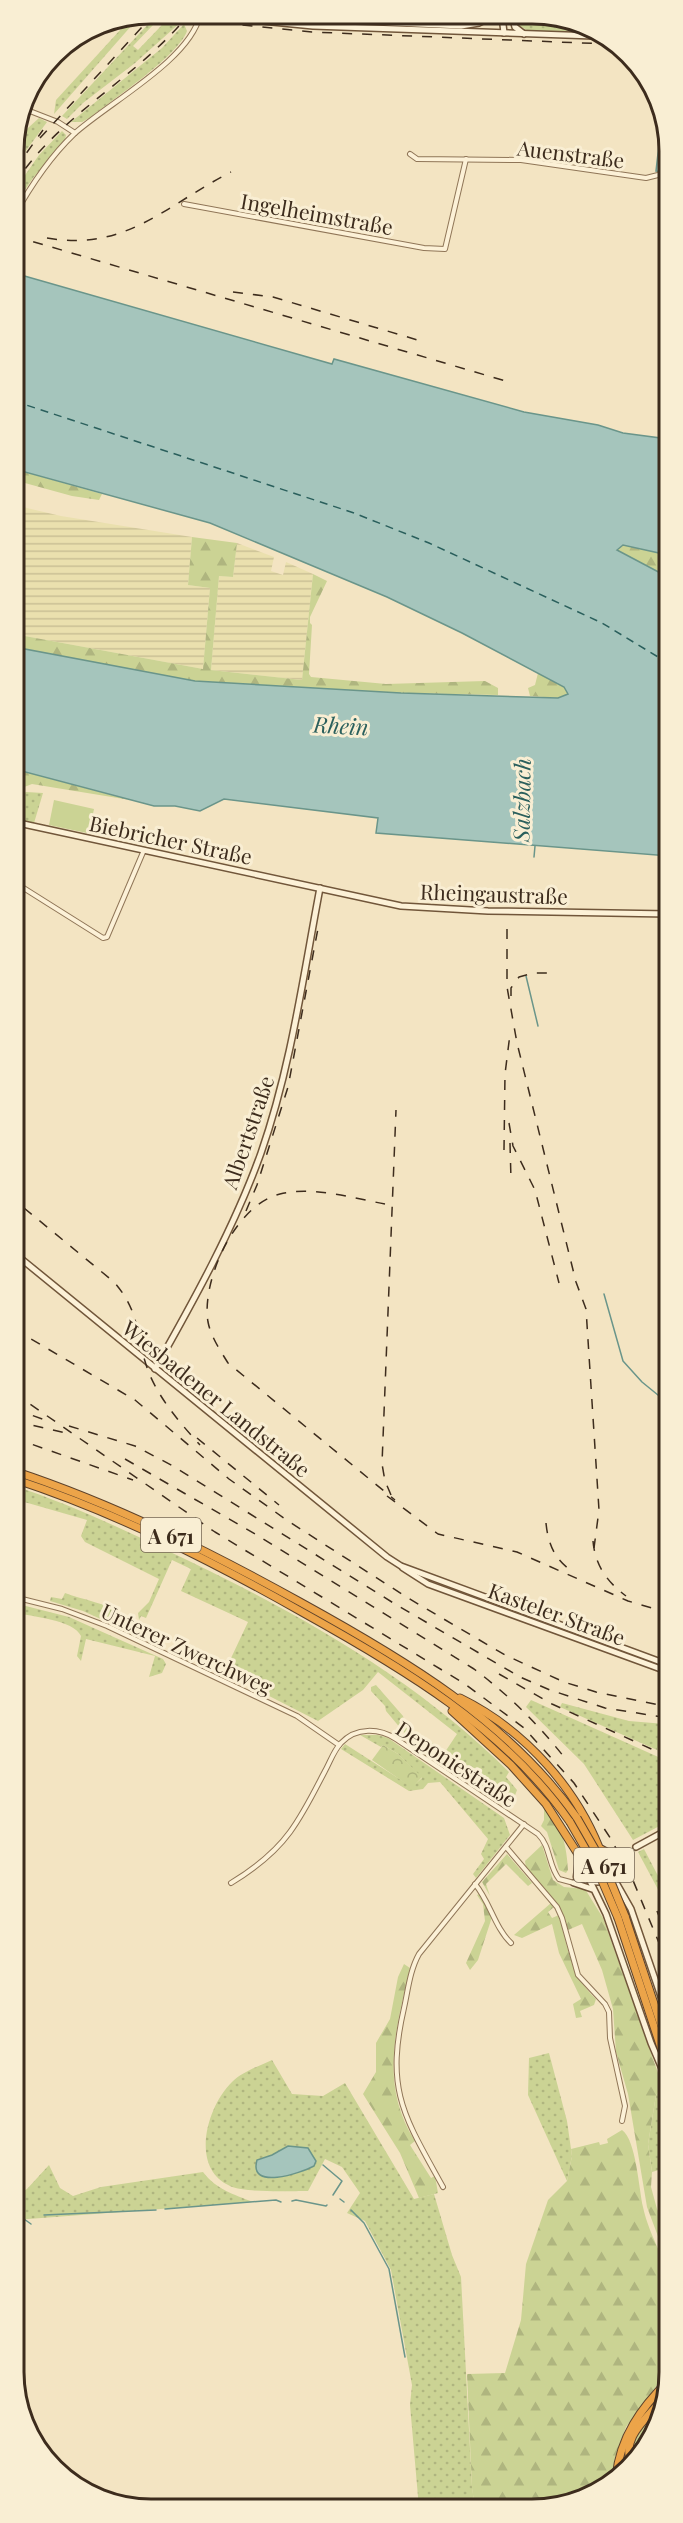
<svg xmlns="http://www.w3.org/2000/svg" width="683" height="2523" font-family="'Playfair Display',serif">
	<defs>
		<pattern id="farmland-rules" width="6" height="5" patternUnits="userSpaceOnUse" patternTransform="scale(1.5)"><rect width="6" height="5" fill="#eae0ae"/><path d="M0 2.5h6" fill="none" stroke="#cac095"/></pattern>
		<pattern id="grass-dots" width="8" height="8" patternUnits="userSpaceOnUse" patternTransform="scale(1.5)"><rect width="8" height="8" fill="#cbd394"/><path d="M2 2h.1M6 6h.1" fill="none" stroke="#afb57f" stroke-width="1.8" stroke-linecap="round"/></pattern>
		<pattern id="forest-firs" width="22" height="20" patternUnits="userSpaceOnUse" patternTransform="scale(1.5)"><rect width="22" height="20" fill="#cbd394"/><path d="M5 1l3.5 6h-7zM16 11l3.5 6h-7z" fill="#afb57f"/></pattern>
		<pattern id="park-crowns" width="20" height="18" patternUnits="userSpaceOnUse" patternTransform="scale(1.5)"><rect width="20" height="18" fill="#cbd394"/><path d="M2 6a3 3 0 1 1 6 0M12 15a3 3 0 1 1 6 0" fill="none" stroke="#afb57f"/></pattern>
	</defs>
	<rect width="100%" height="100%" fill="#f3e4c2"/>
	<g fill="url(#farmland-rules)">
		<polygon points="14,505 61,516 192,537 188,585 210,588 203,669 14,634"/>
		<polygon points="237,543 274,557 271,571 283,575 286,562 313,574 302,680 211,670 219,576 233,577"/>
	</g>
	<g fill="url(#grass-dots)">
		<polygon points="516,16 559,16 568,21 566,30 587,34 527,30 519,26"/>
		<polygon points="132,17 139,17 54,114 56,100"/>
		<polygon points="152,20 154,20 154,24 133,46 138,50 161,26 163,20 181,22 135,63 83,103 67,119 62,116"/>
		<path d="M184 24 187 31C178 56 113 99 91 117L82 122H71L162 48Z"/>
		<polygon points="39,118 47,122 14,167 14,147 28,128"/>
		<polygon points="62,131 66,135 65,140 33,178 14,206 14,191 39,155"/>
		<polygon points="26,792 43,793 34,823 14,818 14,801"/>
		<path d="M14 1486C67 1503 116 1526 166 1550 289 1608 412 1675 509 1772L506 1777 517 1790 510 1809 445 1766V1752L457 1734 378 1672 363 1690 318 1721 224 1673 248 1622 181 1591 191 1569 172 1560 146 1618 141 1616 139 1620 138 1613 149 1602 159 1579 85 1542 81 1536 87 1520 14 1499Z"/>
		<path d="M65 1593C83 1600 107 1603 124 1615 134 1624 132 1626 147 1631V1640L83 1611 50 1601 51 1597 62 1599Z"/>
		<path d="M14 1603 69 1617 163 1659 166 1664 162 1673 149 1677 155 1656 86 1639 81 1661 77 1656 81 1636C74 1620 31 1616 14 1613Z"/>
		<polygon points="376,1685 403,1716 405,1723 420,1743 430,1741 437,1747 438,1762 417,1748 386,1711 385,1706 371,1691 371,1687"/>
		<polygon points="531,1700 665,1760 669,1779 669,1821 633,1840 584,1764 526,1707"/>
		<polygon points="562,1703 629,1721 665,1724 657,1750 560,1707"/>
		<polygon points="360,1735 378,1735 388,1738 504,1818 510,1835 476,1878 473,1874 484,1859 481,1854 488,1839 440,1782 428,1783 423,1789 409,1791 341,1749 345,1744 412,1787 422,1778 398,1754 383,1745 381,1747"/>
		<polygon points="644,1849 669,1897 669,1910 638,1852"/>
		<polygon points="549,2053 567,2121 572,2156 567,2181 528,2095 529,2058"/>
		<path d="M272 2060 292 2094 323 2096 345 2083 414 2199 434 2194 452 2255 461 2277 472 2487 475 2508H419L410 2405 412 2385 391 2270 365 2221 347 2213 360 2193 342 2167 325 2159 308 2191C289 2191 245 2193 230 2186 189 2168 207 2106 232 2082 242 2072 259 2066 272 2060Z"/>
		<polygon points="663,2087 669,2100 669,2167 652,2172 648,2144 656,2095"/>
		<path d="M49 2165 60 2188 73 2196 101 2187 203 2172C217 2190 233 2194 253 2202L15 2220V2196L27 2189Z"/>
		<path d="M656 2412 642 2440 635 2463C624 2443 644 2426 656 2412Z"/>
	</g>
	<g fill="url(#forest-firs)">
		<polygon points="14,469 102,494 99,500 72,496 14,480"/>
		<polygon points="192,537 237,543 233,577 219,576 211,670 302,680 313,574 327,581 310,617 310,623 312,625 309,674 311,677 386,684 485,681 498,688 498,695 401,693 195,681 14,647 14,634 203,669 210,588 188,585"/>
		<polygon points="623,545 668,555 668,577 617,550"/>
		<polygon points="538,673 564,687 568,694 558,698 530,696 528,688 535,685"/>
		<polygon points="14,769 130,800 32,784 14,791"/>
		<polygon points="665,1724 669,1725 669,1755 657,1750"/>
		<path d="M544 1808C562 1822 567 1848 568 1870L566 1873 559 1870 547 1832 541 1826 544 1820Z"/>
		<polygon points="542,1845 553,1880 564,1887 585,1889 603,1918 663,2087 656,2095 648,2144 652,2172 651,2187 657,2209 669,2229 669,2246 659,2239 647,2207 628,2094 616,2052 613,2009 602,1970 582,1924 568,1930 559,1905 526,1868 525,1861"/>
		<polygon points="507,1854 532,1883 528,1886 506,1864 486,1884 490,1896 482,1882"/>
		<polygon points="479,1894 492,1917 478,1960 470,1970 466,1963 485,1921 483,1904 477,1895"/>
		<path d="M551 1903 554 1907 548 1912 552 1918 559 1915 560 1919C568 1950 572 1976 596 1999L594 2005 580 2011 582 2017 576 2018 573 2004 581 1999 559 1953 552 1924 522 1938 514 1935Z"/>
		<path d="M404 1964 410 1968C396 2029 379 2084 415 2141L410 2145 431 2178 435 2176 438 2193 419 2198 400 2153 363 2094 376 2072V2043L390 2019 398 1977Z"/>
		<path d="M622 2130C636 2139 639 2190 643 2207 646 2222 653 2237 659 2251L669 2250V2369L626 2427 615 2458 612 2481 593 2495 550 2508H475L472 2488 467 2374 505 2373 521 2320 526 2264 548 2200 567 2181 572 2156 571 2149 599 2142 600 2145 608 2143 607 2139Z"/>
	</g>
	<polygon fill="url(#park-crowns)" points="383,1745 398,1754 422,1777 412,1788 372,1760"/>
	<polygon fill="#cbd394" points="54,800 94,809 90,828 87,833 49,825"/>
	<g fill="#a5c5bc" stroke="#6a958a" stroke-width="1.5">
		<polygon points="662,118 668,133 668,172 656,171"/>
		<polygon points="14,273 332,364 334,359 524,412 598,425 623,433 668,439 668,555 623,545 617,550 668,577 669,856 376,833 378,818 224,799 200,811 175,806 154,806 14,769 14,647 195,681 401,693 558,698 568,694 564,687 462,633 387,597 210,523 14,469"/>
		<path d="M288 2146 308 2148 316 2161 314 2166C301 2173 248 2191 257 2160L272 2155Z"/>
	</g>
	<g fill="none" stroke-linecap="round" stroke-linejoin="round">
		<g stroke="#6a958a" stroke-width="1.5">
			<polyline points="534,857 535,846"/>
			<polyline points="526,976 538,1026"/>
			<polyline points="604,1294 623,1361 642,1382 669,1404"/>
			<polyline points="661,1517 669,1497"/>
			<polyline points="667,1752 669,1747"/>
			<polyline points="666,1760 669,1772"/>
			<polyline points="323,2165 342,2181 333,2195"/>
			<polyline points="340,2199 344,2202"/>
			<polyline points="292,2201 296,2200 326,2206 327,2205"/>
			<polyline points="165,2209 276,2200 281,2202"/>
			<polyline points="351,2210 364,2223 389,2269 405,2357"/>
			<polyline points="44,2215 156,2210"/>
			<polyline points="15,2220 24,2219 31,2224"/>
			<polyline points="419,2508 420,2500"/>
		</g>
		<polyline stroke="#2a5f5c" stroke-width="1.5" stroke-dasharray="8 6" stroke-linecap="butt" points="14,401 354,513 429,543 602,623 668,663"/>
		<polyline stroke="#cfbfa1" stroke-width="5" stroke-dasharray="5 2.5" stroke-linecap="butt" points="618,1854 629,1850"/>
		<g stroke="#8f7557" stroke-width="6">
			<g id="street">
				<polyline points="22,108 58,122 75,133"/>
				<polyline points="410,154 417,159 521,160 646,178 658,175 668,167"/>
				<polyline points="663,172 668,178"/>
				<polyline points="184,204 424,248 445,249 466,159"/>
				<path d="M14 216C30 187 50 157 74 134 108 103 190 60 200 15"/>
				<polyline points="14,882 103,938 107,937 144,850"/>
				<polyline points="14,1597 62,1609 107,1626 297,1716 339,1745"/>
				<polyline points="506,1847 557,1907 562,1918 578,1975 605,2004 609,2012 610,2038 625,2106 622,2121"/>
				<polyline points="578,1876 584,1868"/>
				<path d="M231 1883C254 1869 274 1854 290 1832 304 1813 314 1792 325 1771 330 1762 334 1750 341 1743 356 1727 379 1728 396 1739L538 1834C551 1847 548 1865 559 1879L574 1883 587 1878"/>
				<path d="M475 1884C490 1902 495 1928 511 1943"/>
				<path d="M443 2187C404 2116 385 2091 404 2008 408 1990 410 1970 419 1954L524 1824"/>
			</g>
		</g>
		<g stroke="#71563a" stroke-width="8">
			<g id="secondary">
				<polyline points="189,14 313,26 594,36"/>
				<polyline points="222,15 461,26 479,23 493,16"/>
				<polyline points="502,16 504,33"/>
				<polyline points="512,16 515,27 524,34"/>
				<polyline points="14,822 401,906 488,911 669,914"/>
				<polyline points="14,1253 387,1557 401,1566 669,1665"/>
				<path d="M155 1369C193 1302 235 1226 261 1153 291 1067 303 977 320 888"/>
				<polyline points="403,1568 428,1584 669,1672"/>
				<polyline points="636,1847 669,1829"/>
				<circle cx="597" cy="1869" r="13"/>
				<polyline points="611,1869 619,1857"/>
				<polyline points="610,1872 631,1909 669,2020"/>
				<polyline points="589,1879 606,1914 651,2043 669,2085"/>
				<polyline points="574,1883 592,1889"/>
			</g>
		</g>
		<g stroke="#5d422b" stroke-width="9">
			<g id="highway">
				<path d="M14 1471C114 1504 208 1551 300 1602 402 1658 509 1721 577 1818"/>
				<path d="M14 1479C115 1512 210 1560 302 1612 401 1667 505 1728 570 1822"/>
				<path d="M460 1698C525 1730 579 1790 603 1858"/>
				<polyline points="452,1711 511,1765 546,1804 585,1865"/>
				<polyline points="601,1849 614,1856"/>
				<polyline points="577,1877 579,1860"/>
				<polyline points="625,1916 669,2049"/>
				<polyline points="618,1918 669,2072"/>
				<path d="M631 2466C621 2438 644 2421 660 2402"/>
				<path d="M616 2477C620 2437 641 2408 669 2380"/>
			</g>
		</g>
		<use href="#street" stroke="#fcf1d7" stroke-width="4"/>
		<use href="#secondary" stroke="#fcf1d7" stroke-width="5"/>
		<use href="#highway" stroke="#eca449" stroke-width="7"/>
		<g stroke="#3d2c1d" stroke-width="1.5" stroke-dasharray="10 10" stroke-linecap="butt">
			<polyline points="143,15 312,32 608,44"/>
			<polyline points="40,138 154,14"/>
			<polyline points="15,169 43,130"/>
			<path d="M14 185C59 114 137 79 189 14"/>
			<polyline points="14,236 509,382"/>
			<path d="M47 238C126 252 166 205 231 172"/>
			<polyline points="233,292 273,297 421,341"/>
			<polyline points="507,929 507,987 517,1043 576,1282 586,1309 599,1510 594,1548"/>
			<polyline points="511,996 511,988 519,977 533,973 555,973"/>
			<polyline points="509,1123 513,1146 535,1190 559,1283"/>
			<polyline points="510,1143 511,1180"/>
			<polyline points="504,1150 505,1074 510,1034"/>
			<path d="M385 1204C353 1198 313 1186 280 1194 236 1204 201 1280 208 1322 211 1337 220 1350 228 1363L395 1500"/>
			<path d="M24 1208 114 1282C142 1314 135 1337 149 1373 160 1400 181 1424 200 1445"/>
			<polyline points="246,1211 257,1185 288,1087 319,923"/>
			<polyline points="14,1329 135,1400 229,1479 288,1521 408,1598 505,1655 564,1682 596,1692 669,1707"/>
			<polyline points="14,1393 215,1532 465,1684 524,1728 574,1783 611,1839 632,1878 669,1967"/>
			<polyline points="14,1409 48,1421"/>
			<polyline points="14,1421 70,1434"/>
			<polyline points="69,1426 135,1446 173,1466 395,1604 520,1677 550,1690 605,1708 669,1718"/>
			<polyline points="14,1438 133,1480"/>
			<polyline points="197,1438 279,1505"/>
			<path d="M125 1459 255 1534 474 1669C510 1696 540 1726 568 1762"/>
			<polyline points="391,1495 385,1481 382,1464 396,1110"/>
			<polyline points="387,1496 438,1534 517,1552 628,1601 669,1613"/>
			<path d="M546 1523C548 1544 555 1560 572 1571"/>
			<path d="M593 1541C595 1565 607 1582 626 1596"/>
			<polyline points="499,1674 552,1704 669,1757"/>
			<polyline points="657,1911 669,1942"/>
		</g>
		<g stroke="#5d422b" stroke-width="9" stroke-linecap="butt">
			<g id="highway-bridge">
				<polyline points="577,1818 604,1865 625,1916"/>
				<polyline points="570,1822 597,1869 618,1918"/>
			</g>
		</g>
		<use href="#highway-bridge" stroke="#eca449" stroke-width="7"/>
	</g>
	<g text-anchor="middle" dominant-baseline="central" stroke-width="6" stroke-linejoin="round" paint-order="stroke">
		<g fill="#f9eed3" stroke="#756654" stroke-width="1.5">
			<rect x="141" y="1518" width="60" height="34" rx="4.5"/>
			<rect x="574" y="1848" width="60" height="34" rx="4.5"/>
		</g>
		<g font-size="20" font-weight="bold" fill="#3d2c1d">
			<text x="171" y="1535">A 671</text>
			<text x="604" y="1865">A 671</text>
		</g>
		<g font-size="21" fill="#3d2c1d" stroke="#f9eed3">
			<text transform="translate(571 153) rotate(7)">Auenstraße</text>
			<text transform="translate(317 213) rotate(10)">Ingelheimstraße</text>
			<text transform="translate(171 839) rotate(12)">Biebricher Straße</text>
			<text transform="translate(494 893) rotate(2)">Rheingaustraße</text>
			<text transform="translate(247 1132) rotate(-71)">Albertstraße</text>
			<text transform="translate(217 1398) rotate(39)">Wiesbadener Landstraße</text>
			<text transform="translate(557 1613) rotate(20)">Kasteler Straße</text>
			<text transform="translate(187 1648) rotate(25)">Unterer Zwerchweg</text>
			<text transform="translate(457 1763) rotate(33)">Deponiestraße</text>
		</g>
		<g font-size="22" font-style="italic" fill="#2a5f5c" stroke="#f9eed3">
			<text transform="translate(341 725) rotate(3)">Rhein</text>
			<text transform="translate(521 800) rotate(-89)">Salzbach</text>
		</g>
	</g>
	<path d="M0 0H683V2523H0ZM151 24H532A127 127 0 0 1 659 151V2372A127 127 0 0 1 532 2499H151A127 127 0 0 1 24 2372V151A127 127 0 0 1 151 24Z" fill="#f9eed3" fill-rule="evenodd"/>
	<path fill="none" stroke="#3d2c1d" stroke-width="3" d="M151 24H532A127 127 0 0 1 659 151V2372A127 127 0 0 1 532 2499H151A127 127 0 0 1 24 2372V151A127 127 0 0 1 151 24Z"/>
</svg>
